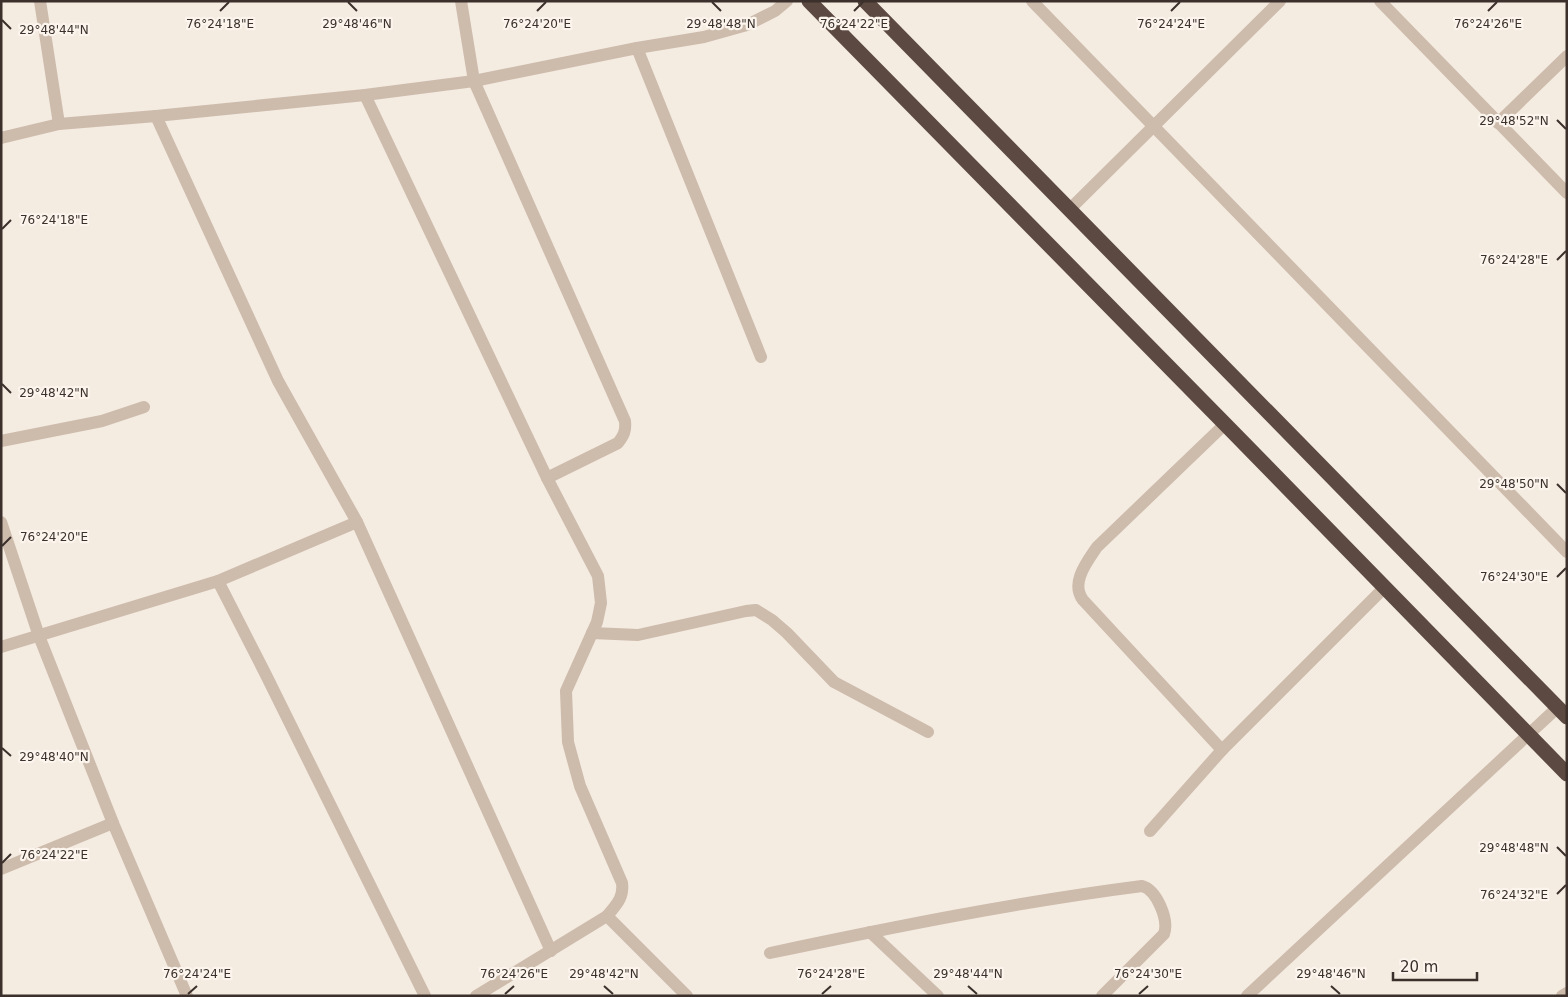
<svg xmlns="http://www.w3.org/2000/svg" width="1568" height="997" font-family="'DejaVu Sans',sans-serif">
	<rect width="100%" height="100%" fill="#f4ebe1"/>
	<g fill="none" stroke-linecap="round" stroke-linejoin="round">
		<g stroke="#cdbbac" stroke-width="12">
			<polyline points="40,1 59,124"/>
			<path d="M461 1 474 81 625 421C626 431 624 435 618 443L547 478"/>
			<polyline points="1032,1 1567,552"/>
			<polyline points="1380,1 1567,193"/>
			<polyline points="637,48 761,357"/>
			<path d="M365 95 547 478 598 576 601 603 597 622 566 691 568 742 580 786 622 883C624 898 616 905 607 916L476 996"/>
			<polyline points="156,116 278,381 357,522 551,951"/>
			<polyline points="1498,123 1567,56"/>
			<polyline points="1,138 59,124 156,116 365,95 474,81 637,48 704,37 747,25 775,11 787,1"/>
			<polyline points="1070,209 1280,1"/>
			<polyline points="1,441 102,421 144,407"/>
			<polyline points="1,522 39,636 113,823 187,996"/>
			<polyline points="218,581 265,673 425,996"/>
			<polyline points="592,633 638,635 746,611 756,610 772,620 787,633 834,682 928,732"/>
			<polyline points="1,647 218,581 357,522"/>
			<path d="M1222 750 1083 600C1070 583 1087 562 1097 547L1225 424"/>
			<polyline points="1150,831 1222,750 1385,587"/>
			<polyline points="1,869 113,823"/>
			<polyline points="607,916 687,996"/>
			<polyline points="870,932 938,996"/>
			<path d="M770 953C893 927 1017 902 1142 886 1157 890 1169 920 1164 934L1102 996"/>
			<polyline points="1247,996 1557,708"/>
			<polyline points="1562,996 1567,993"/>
		</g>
		<g stroke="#5c4a42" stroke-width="15">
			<polyline points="809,1 1225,424 1567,774"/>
			<polyline points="865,1 1567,717"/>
		</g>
	</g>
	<path fill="none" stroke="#3b302b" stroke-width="2" d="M348 2 357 11M712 2 721 11M220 11 229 2M537 11 546 2M854 11 863 2M1171 11 1180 2M1488 11 1497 2M2 20 11 29M1557 120 1566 129M2 229 11 220M1557 260 1566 251M2 384 11 393M1557 484 1566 493M2 546 11 537M1557 577 1566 568M2 748 11 756M1557 847 1566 856M2 863 11 854M1557 894 1566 885M604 986 613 994M968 986 977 994M1331 986 1340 994M188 994 197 986M505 994 514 986M822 994 831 986M1139 994 1148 986"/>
	<g font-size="12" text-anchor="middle" fill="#3b302b" stroke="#fbf5ee" stroke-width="4.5" stroke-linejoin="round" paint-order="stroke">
		<text x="220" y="28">76°24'18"E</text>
		<text x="357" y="28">29°48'46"N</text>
		<text x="537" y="28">76°24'20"E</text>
		<text x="721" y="28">29°48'48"N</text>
		<text x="854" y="28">76°24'22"E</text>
		<text x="1171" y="28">76°24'24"E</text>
		<text x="1488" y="28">76°24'26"E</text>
		<text x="54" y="34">29°48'44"N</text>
		<text x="1514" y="125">29°48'52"N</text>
		<text x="54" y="224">76°24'18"E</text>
		<text x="1514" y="264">76°24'28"E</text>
		<text x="54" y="397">29°48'42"N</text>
		<text x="1514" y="488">29°48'50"N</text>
		<text x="54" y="541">76°24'20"E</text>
		<text x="1514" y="581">76°24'30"E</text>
		<text x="54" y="761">29°48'40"N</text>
		<text x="1514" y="852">29°48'48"N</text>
		<text x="54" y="859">76°24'22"E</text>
		<text x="1514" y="899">76°24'32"E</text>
		<text x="197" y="978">76°24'24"E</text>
		<text x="514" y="978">76°24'26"E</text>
		<text x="604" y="978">29°48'42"N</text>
		<text x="831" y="978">76°24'28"E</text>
		<text x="968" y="978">29°48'44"N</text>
		<text x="1148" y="978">76°24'30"E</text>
		<text x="1331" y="978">29°48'46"N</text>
	</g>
	<rect width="1568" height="997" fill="none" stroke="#3b302b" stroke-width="5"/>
	<path d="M1393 972v8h84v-8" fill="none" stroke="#3b302b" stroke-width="2.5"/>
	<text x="1400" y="972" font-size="15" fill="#3b302b" stroke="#fbf5ee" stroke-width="4" paint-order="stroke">20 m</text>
</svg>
